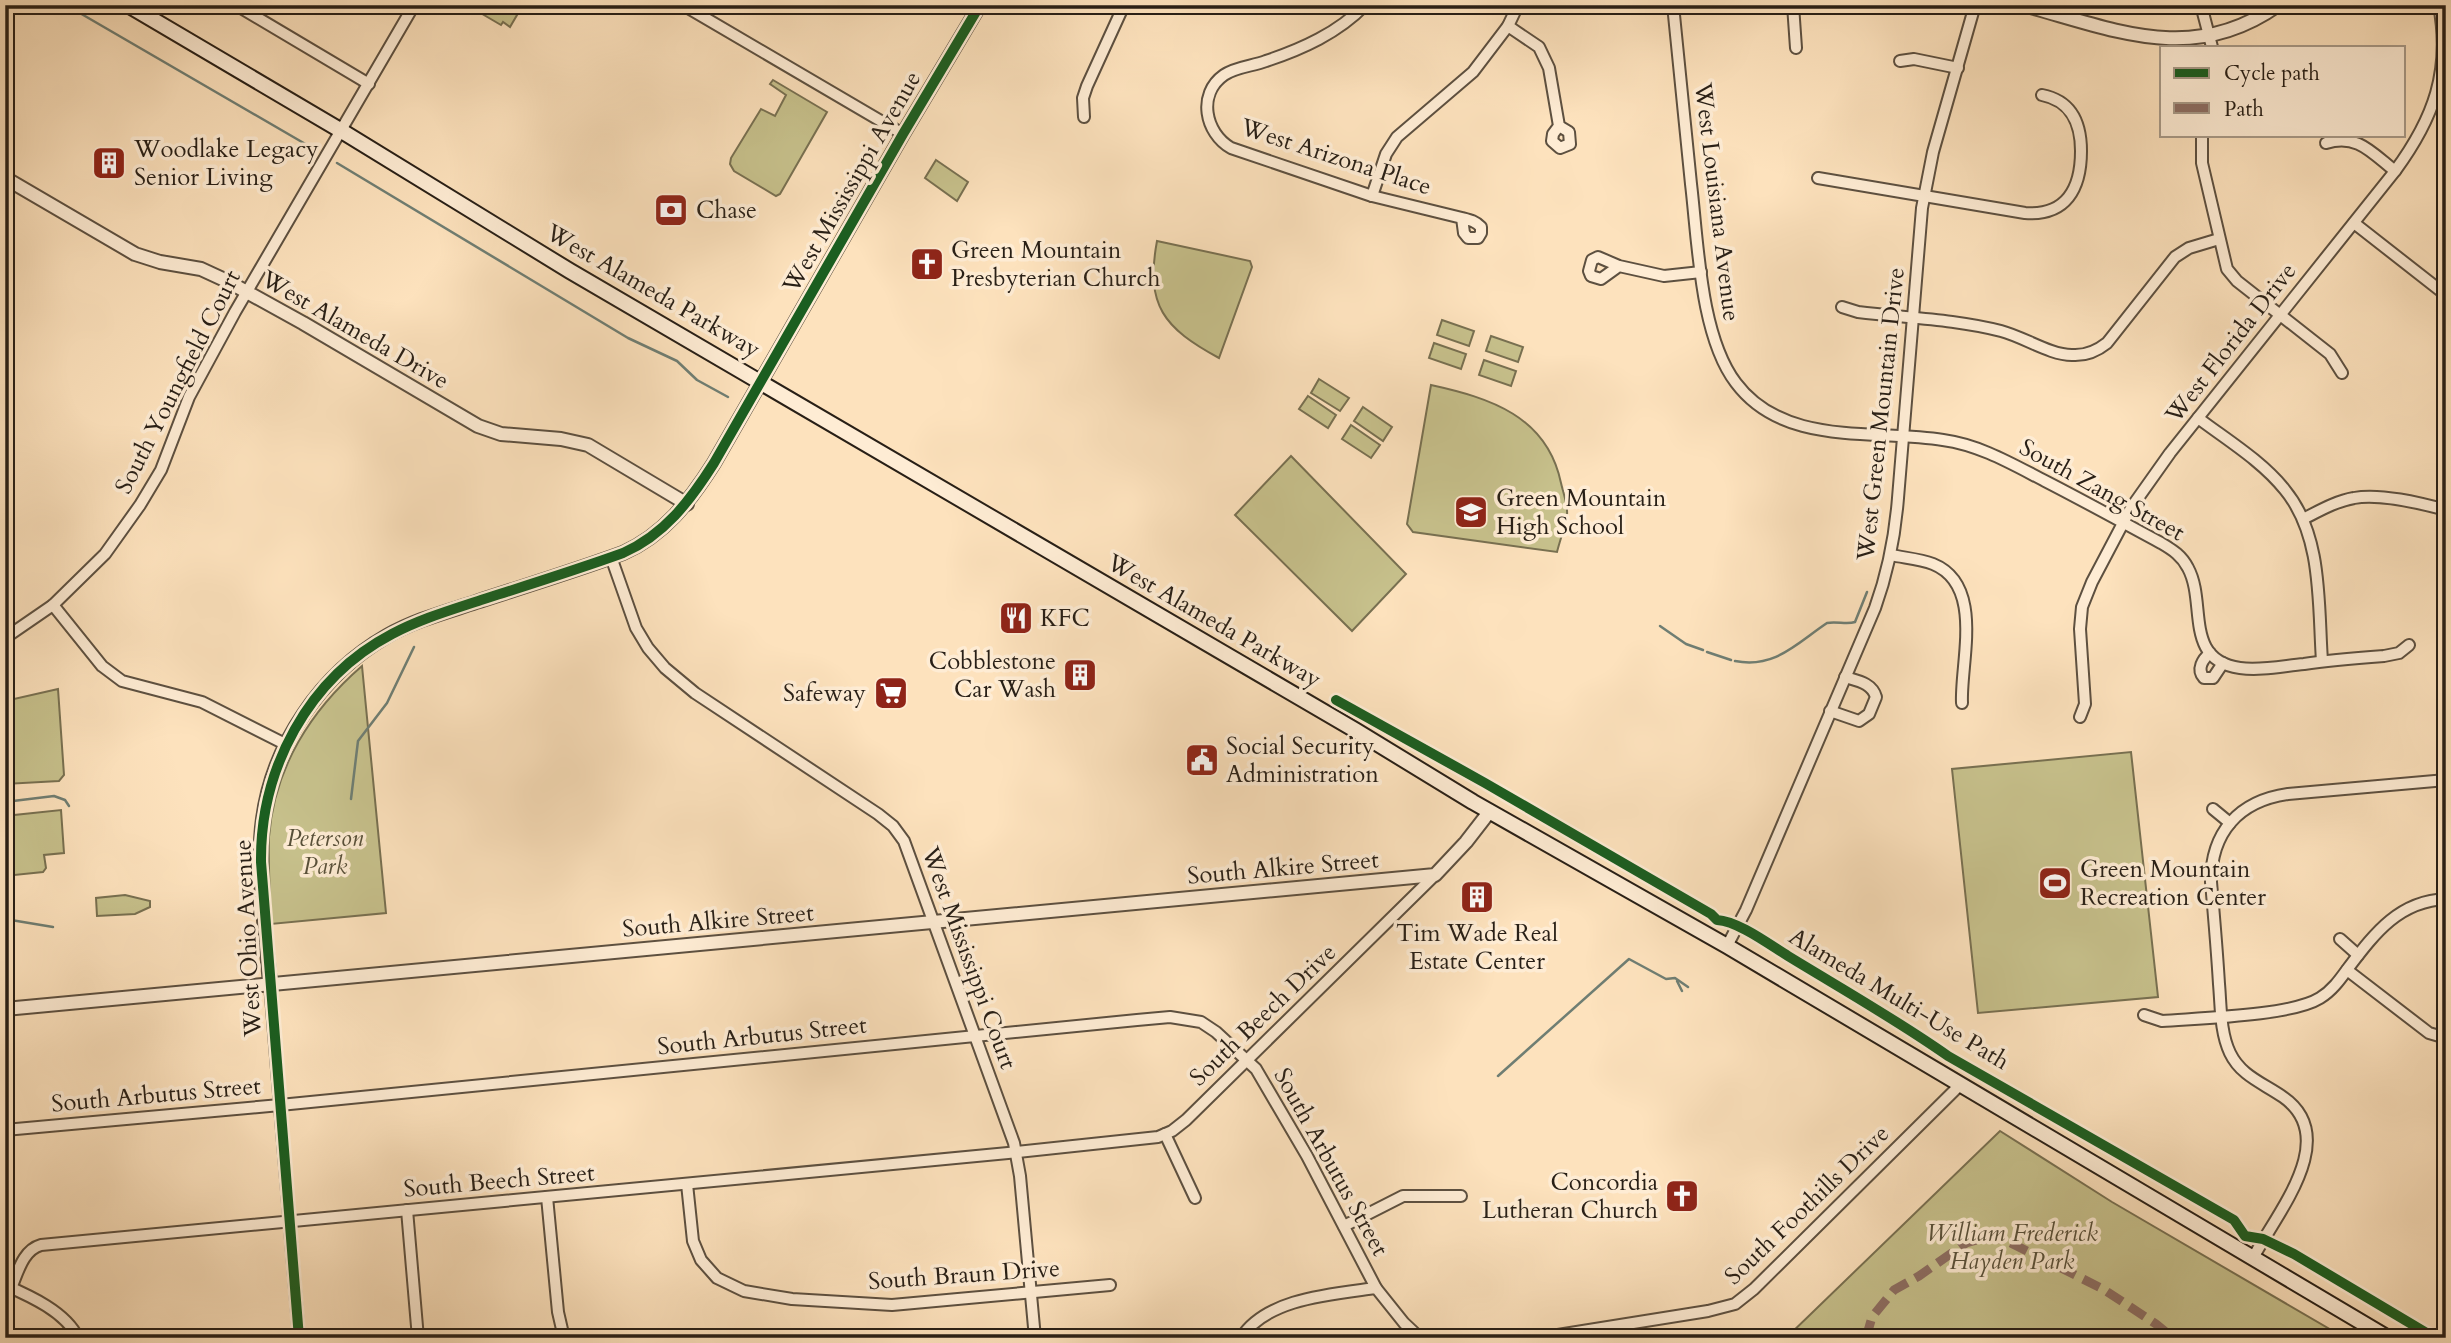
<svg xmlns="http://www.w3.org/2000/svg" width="2451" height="1343" font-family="Cardo,serif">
	<rect width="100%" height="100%" fill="#fde2bd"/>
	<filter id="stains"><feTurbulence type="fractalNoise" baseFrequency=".00286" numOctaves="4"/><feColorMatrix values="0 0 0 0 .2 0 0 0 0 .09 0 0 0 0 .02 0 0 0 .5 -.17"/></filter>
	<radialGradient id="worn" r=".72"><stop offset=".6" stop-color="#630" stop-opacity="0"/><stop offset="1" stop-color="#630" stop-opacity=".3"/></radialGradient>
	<g fill="#c7c18c" stroke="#787051" stroke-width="2">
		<polygon points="467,5 500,5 517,15 510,27 503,22 501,25"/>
		<polygon points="773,80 827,112 780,194 776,196 734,171 730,164 731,158 761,109 775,116 786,95 770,84"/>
		<polygon points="936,160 968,182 957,201 925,178"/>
		<path d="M1157 241 1250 261 1252 267 1219 358C1164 328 1145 306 1157 241Z"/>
		<polygon points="1442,320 1474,331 1469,346 1437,335"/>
		<polygon points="1491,336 1523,347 1518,362 1486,351"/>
		<polygon points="1434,343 1466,354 1461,369 1429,358"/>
		<polygon points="1484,360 1516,371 1511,386 1479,375"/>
		<polygon points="1319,379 1349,398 1340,411 1311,393"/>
		<path d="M1431 385C1490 398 1547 416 1561 483 1563 492 1568 505 1567 515 1565 527 1560 540 1557 552L1413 532 1407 524Z"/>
		<polygon points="1308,396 1336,415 1328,428 1299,409"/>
		<polygon points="1363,407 1392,427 1383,441 1354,421"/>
		<polygon points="1351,425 1380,445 1371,458 1342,439"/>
		<polygon points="1291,456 1406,574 1352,631 1235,515"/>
		<path d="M362 666 386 913 271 924C270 895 268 866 269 837 274 768 311 710 362 666Z"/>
		<polygon points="58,689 64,775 59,781 5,784 5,701"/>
		<polygon points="2131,752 2158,997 1978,1013 1952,769"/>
		<polygon points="61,810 64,853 44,855 46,868 43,872 5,876 5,816"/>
		<polygon points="125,895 150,901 150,907 135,914 97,916 96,898"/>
		<polygon points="2000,1131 2112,1202 2345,1338 1786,1338"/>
	</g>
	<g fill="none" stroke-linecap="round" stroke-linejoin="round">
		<g stroke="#6f7e73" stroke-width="2.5">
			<polyline points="66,5 314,149"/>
			<polyline points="337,163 628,338 677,361 697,380 728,397"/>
			<polyline points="1660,626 1686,644 1703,650"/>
			<polyline points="1707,652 1731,660"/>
			<path d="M1735 661C1775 669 1797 643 1827 623 1837 621 1847 625 1855 622L1867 592"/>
			<polyline points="351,799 358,741 387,703 414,647"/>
			<polyline points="13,801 54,796 65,800 69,806"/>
			<polyline points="5,802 6,802"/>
			<polyline points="5,919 53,927"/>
			<polyline points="1677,981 1682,991"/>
			<polyline points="1498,1076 1629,959 1666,979 1675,978 1688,987"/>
		</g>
		<g stroke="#5d5040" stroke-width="14">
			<g id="minor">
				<polyline points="236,5 369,84"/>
				<polyline points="683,5 903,134"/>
				<path d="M1365 5C1338 33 1302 49 1266 61 1253 66 1235 67 1224 75 1197 94 1205 133 1231 148L1372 196 1462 218C1470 220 1475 221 1481 227V233L1478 238H1468L1464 233 1462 218"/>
				<path d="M1673 5C1679 65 1685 124 1691 184 1698 242 1700 336 1736 383 1784 447 1873 429 1943 440 1980 445 2012 464 2045 481 2084 501 2122 522 2161 543 2173 550 2182 556 2188 568 2207 603 2183 660 2240 668 2260 671 2283 666 2304 664 2330 660 2357 658 2384 656L2399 653 2409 645"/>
				<polyline points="1793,5 1796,48"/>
				<polyline points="2201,5 2212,47"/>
				<polyline points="1508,26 1539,47 1549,68 1559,126 1553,134 1552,141 1560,148 1570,144 1569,132 1559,126"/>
				<polyline points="1900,61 1914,59 1958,68"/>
				<polyline points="1084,117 1083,98 1087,86 1124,5"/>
				<polyline points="2202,135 2202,163 2227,269 2237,281 2330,354 2342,373"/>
				<path d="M2326 143C2357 133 2372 153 2395 171"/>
				<path d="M1818 178 2025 213C2066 216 2081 189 2081 151 2081 124 2072 101 2042 95"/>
				<polyline points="1372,196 1386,154 1397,137 1473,72 1508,26 1518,5"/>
				<polyline points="2354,223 2446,295"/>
				<polyline points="1619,266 1601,279 1591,276 1589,271 1592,260 1598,257 1619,266 1664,276 1701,272"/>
				<path d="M1842 307 1858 312C1906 318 1954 319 2001 331 2024 337 2050 355 2072 355 2086 356 2097 351 2107 343L2175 257 2189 248 2219 239"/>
				<path d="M2198 418C2227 440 2262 461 2285 490 2323 536 2318 605 2322 661"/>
				<path d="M2303 519C2319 511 2336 501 2354 498 2380 493 2420 503 2446 510"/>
				<path d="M1891 555C1905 558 1920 559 1933 564 1985 585 1960 663 1962 703"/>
				<polyline points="611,557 636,628 648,648 665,668 695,693 878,814 893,826 904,841 1014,1143 1020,1176 1035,1338"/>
				<polyline points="53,605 102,666 122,681 202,702 285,744"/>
				<polyline points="5,638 53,605 105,554 140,505 161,470 189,397 235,312 414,5"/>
				<path d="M2210 653C2203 659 2196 669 2204 678H2213L2223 663"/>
				<path d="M1830 711 1859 721 1869 714 1876 697C1872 683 1858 681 1845 677"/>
				<path d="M2080 717 2085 704 2080 629 2082 607 2092 582 2131 508 2170 453 2395 171C2434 118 2451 71 2439 5"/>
				<polyline points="2213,809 2230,823"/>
				<polyline points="2340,939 2358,955"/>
				<path d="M1727 946 1746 910 1875 608C1888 572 1895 536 1898 498L1922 208 1933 152 1975 5"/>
				<polyline points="2347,970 2429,1033 2446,1038"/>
				<polyline points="270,984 299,1338"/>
				<path d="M2144 1015 2162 1021C2200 1018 2291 1016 2320 998 2333 990 2341 978 2349 967 2375 933 2399 901 2446 899"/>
				<polyline points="5,1130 280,1105 1137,1020 1170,1017 1201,1022 1216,1032 1256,1069 1307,1156 1376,1288"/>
				<polyline points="1165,1134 1195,1198"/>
				<polyline points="687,1184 693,1241 701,1260 717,1278 744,1291 792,1299 892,1305 1110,1285"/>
				<polyline points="547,1197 558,1312 564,1338"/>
				<polyline points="407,1210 418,1338"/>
				<polyline points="1344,1226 1403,1196 1461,1196"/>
				<path d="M2253 1258C2276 1214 2342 1138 2283 1097 2263 1083 2241 1076 2230 1053 2220 1032 2221 1006 2219 984 2217 950 2214 916 2211 882 2211 832 2239 801 2288 794L2446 780"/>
				<path d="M5 1285C30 1296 66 1312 78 1338"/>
				<path d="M11 1288C18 1272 23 1250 41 1245L1008 1153 1158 1137 1172 1131 1186 1120 1435 875"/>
				<path d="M1241 1338C1266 1298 1333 1294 1376 1288L1404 1323 1420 1338"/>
				<polyline points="1539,1338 1708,1311 1735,1304 1754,1289 1960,1085"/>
			</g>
		</g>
		<g stroke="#5d5040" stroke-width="16">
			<g id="tertiary">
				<path d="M2023 5C2113 29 2192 66 2278 5"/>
				<polyline points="5,178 135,254 160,262 201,269 227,281 303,323 478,426 501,434 561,439 588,445 687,504"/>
				<path d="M270 984C266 934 256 868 263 819 273 744 321 674 387 636 415 620 446 612 476 602 525 586 574 571 623 553 664 535 690 501 714 463L903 134 980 5"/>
				<polyline points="5,1009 1435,875 1466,842 1490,811"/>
			</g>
		</g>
		<g stroke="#281f16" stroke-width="18">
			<polyline id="secondary" points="128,5 340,130 570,271 1355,730 1473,802 1727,946 2388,1338"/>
		</g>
		<use href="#minor" stroke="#feecd4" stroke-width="10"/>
		<use href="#tertiary" stroke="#feecd4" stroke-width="12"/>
		<use href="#secondary" stroke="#feecd4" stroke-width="14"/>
		<polyline stroke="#8d6e63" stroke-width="9" stroke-dasharray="18 9" stroke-linecap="butt" points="1866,1338 1872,1317 1894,1290 1919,1276 1966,1243 1980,1239 2003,1239 2103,1289 2156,1324 2173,1338"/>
		<g stroke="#feecd4" stroke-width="15">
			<g id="cycleway">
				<path d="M1336 700 1485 783 1711 914 1717 920C1738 921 1770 945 1788 956 1842 989 1897 1020 1948 1056L2234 1220 2245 1236 2263 1239 2294 1254 2435 1338"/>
				<path d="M299 1338 261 862C260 769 308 678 392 634 420 619 451 610 481 600 528 585 576 570 623 553 664 535 690 501 714 463L903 134 980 5"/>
			</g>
		</g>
		<use href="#cycleway" stroke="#1b5e20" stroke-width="10"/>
	</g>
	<defs>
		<g id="building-square" transform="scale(1.75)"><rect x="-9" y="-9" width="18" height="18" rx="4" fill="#8f2418" stroke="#feecd4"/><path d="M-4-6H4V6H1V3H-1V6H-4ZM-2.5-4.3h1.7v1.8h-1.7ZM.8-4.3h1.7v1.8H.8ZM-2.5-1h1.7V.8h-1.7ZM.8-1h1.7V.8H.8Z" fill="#fff"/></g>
		<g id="bank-square" transform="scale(1.75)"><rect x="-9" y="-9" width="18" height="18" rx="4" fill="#8f2418" stroke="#feecd4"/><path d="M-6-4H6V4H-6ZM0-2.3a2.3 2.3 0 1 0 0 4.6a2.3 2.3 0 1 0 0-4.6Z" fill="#fff"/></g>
		<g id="church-square" transform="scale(1.75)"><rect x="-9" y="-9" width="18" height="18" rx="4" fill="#8f2418" stroke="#feecd4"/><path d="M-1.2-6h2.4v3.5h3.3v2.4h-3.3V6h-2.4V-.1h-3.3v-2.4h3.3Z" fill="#fff"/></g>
		<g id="school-square" transform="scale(1.75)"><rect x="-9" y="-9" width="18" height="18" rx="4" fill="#8f2418" stroke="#feecd4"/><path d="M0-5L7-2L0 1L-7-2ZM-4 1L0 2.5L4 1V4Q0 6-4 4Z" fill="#fff"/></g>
		<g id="restaurant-square" transform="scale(1.75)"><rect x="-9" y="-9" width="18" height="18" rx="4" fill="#8f2418" stroke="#feecd4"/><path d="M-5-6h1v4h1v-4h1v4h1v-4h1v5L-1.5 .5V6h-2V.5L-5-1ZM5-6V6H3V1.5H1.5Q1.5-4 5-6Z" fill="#fff"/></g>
		<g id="supermarket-square" transform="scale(1.75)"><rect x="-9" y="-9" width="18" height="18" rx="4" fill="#8f2418" stroke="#feecd4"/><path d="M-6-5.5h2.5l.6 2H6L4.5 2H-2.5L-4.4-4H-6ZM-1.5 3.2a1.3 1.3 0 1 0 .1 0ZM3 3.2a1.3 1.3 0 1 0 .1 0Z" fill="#fff"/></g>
		<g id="civic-square" transform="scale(1.75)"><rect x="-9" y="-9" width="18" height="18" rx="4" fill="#8f2418" stroke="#feecd4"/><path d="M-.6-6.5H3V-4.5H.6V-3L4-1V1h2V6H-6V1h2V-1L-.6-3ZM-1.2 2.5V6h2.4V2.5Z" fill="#fff"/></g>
		<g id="stadium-square" transform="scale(1.75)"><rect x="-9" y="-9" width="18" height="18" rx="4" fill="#8f2418" stroke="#feecd4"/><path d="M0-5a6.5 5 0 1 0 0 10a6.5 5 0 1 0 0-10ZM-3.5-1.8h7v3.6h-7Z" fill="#fff"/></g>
	</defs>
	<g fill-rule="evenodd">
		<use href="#building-square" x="109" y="163"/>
		<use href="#bank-square" x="671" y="210"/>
		<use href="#church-square" x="927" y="264"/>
		<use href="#school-square" x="1471" y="512"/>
		<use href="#restaurant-square" x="1016" y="618"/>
		<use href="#building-square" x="1080" y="675"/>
		<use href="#supermarket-square" x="891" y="693"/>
		<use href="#civic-square" x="1202" y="760"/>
		<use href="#stadium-square" x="2055" y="883"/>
		<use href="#building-square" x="1477" y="897"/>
		<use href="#church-square" x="1682" y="1196"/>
	</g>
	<g text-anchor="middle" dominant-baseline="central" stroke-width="7" stroke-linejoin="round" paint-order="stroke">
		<g font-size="24" fill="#281f16" stroke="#feecd4" text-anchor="start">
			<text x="134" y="149">Woodlake Legacy<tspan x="134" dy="28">Senior Living</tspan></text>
			<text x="696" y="210">Chase</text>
			<text x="951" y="250">Green Mountain<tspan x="951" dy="28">Presbyterian Church</tspan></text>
			<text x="1496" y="498">Green Mountain<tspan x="1496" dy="28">High School</tspan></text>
			<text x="1040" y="618">KFC</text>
			<text x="1056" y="661" text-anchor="end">Cobblestone<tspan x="1056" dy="28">Car Wash</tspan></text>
			<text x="866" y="693" text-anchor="end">Safeway</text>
			<text x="1226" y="746">Social Security<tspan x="1226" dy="28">Administration</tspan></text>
			<text x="2080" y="869">Green Mountain<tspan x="2080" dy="28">Recreation Center</tspan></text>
			<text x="1477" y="933" text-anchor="middle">Tim Wade Real<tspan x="1477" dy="28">Estate Center</tspan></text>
			<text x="1658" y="1182" text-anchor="end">Concordia<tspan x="1658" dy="28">Lutheran Church</tspan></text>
		</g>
		<g font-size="24" fill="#281f16" stroke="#feecd4">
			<text transform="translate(1336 157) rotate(18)">West Arizona Place</text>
			<text transform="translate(852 182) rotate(-60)">West Mississippi Avenue</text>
			<text transform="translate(1717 202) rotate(83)">West Louisiana Avenue</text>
			<text transform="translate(653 291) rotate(30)">West Alameda Parkway</text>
			<text transform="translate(355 330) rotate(30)">West Alameda Drive</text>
			<text transform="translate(2231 343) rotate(-52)">West Florida Drive</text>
			<text transform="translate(178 382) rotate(-63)">South Youngfield Court</text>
			<text transform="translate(1881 414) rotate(-84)">West Green Mountain Drive</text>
			<text transform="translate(2102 490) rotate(29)">South Zang Street</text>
			<text transform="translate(1214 621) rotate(30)">West Alameda Parkway</text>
			<text transform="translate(1283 868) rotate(-5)">South Alkire Street</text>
			<text transform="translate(718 921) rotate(-5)">South Alkire Street</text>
			<text transform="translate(248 938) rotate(-93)">West Ohio Avenue</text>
			<text transform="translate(969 958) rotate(70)">West Mississippi Court</text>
			<text transform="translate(1899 999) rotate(31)">Alameda Multi-Use Path</text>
			<text transform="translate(1263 1015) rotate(-44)">South Beech Drive</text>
			<text transform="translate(762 1036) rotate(-6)">South Arbutus Street</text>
			<text transform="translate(156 1095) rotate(-5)">South Arbutus Street</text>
			<text transform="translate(1331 1162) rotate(61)">South Arbutus Street</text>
			<text transform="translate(499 1181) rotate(-5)">South Beech Street</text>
			<text transform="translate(1807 1205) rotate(-44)">South Foothills Drive</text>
			<text transform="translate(964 1275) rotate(-4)">South Braun Drive</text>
		</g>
		<g font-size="24" font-style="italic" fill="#585039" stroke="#feecd4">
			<text x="325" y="838">Peterson<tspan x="325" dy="28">Park</tspan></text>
			<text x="2012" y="1233">William Frederick<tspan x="2012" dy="28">Hayden Park</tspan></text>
		</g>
	</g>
	<rect width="2451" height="1343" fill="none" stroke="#fde2bd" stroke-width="28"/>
	<rect x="7" y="7" width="2437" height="1329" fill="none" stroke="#281f16" stroke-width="3.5"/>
	<rect x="14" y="14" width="2423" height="1315" fill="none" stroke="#281f16" stroke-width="2"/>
	<rect x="2160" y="46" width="245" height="91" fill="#feecd4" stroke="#a89a88" stroke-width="2"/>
	<rect x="2174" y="68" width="35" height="10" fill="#1b5e20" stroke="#a89a88" stroke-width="2"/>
	<text x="2224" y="80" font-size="21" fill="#281f16">Cycle path</text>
	<rect x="2174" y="103" width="35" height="10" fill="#8d6e63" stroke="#a89a88" stroke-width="2"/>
	<text x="2224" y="116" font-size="21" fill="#281f16">Path</text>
	<rect width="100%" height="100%" filter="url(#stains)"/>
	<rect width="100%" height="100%" fill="url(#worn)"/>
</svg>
